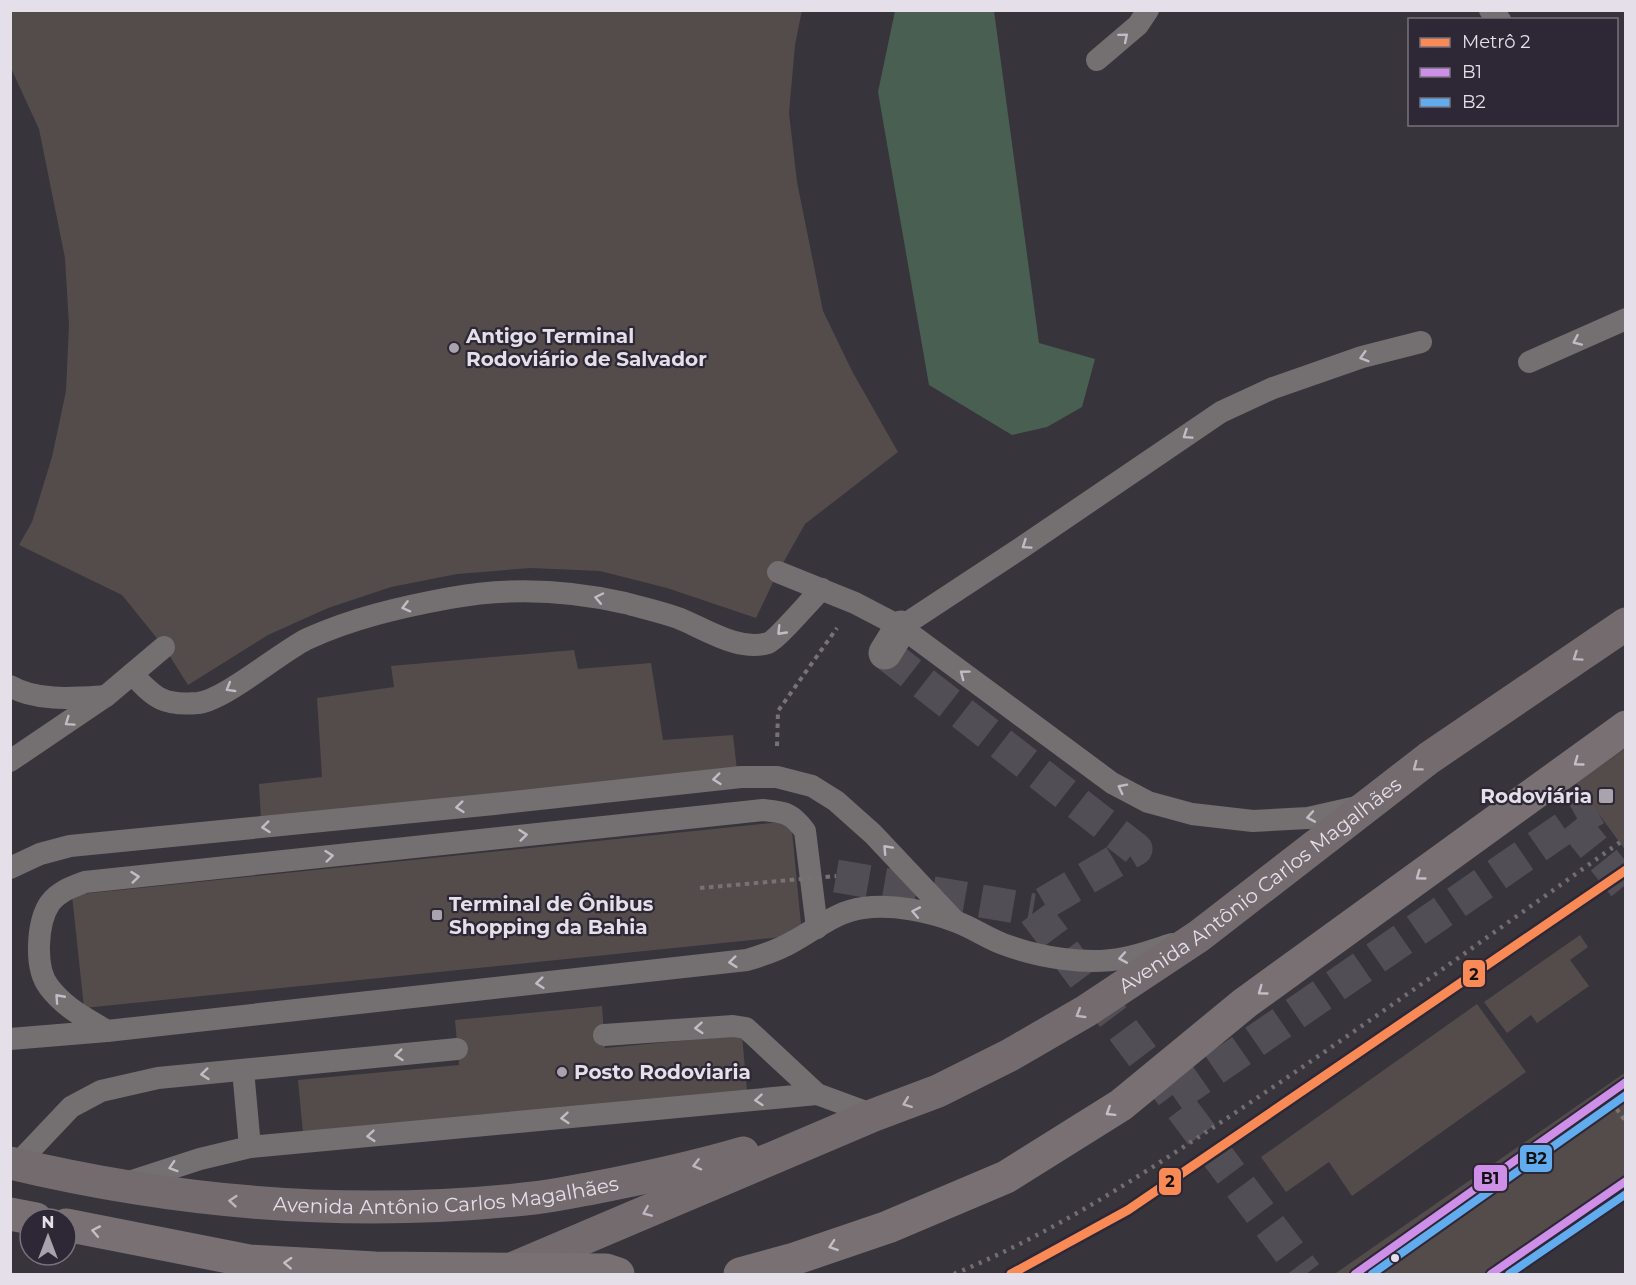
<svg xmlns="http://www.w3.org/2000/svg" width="1636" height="1285" font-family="Montserrat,sans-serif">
	<rect width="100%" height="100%" fill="#38343c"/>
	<polygon fill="#495f52" points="895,11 994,11 1039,343 1095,359 1082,407 1047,427 1012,435 929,385 878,92"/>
	<g fill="#534c4b">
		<polygon points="10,10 802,10 795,45 789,113 797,182 823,311 852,371 898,452 805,524 778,572 756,618 667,588 600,571 530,568 457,574 391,587 328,608 268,635 188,685 164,647 122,595 19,545 32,522 52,457 66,391 69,325 65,258 39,129 10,66"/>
		<polygon points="574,650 578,669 651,663 663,740 733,735 737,770 261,819 259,784 322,777 317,698 394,687 391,666"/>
		<polygon points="1626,748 1626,851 1576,783"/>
		<polygon points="791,821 802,935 84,1008 72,895"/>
		<polygon points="1580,935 1588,947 1570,960 1589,986 1537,1023 1531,1015 1507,1033 1484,1002"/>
		<polygon points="1477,1004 1526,1072 1352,1196 1329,1162 1286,1192 1261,1157"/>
		<polygon points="602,1006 605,1048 742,1035 747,1091 303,1133 298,1080 459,1065 455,1020"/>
		<polygon points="1626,1072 1626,1184 1498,1274 1337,1274 1336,1273"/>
	</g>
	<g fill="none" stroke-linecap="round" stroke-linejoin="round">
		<g stroke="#524e56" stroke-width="33" stroke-dasharray="33 16" stroke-linecap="butt">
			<polyline points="885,653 1136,849 1033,910 1306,1274"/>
			<polyline points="1573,822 1626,888"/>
			<polyline points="836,876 1033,910"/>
			<polyline points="1174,1097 1573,822 1596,809"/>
		</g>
		<g stroke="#777275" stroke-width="4" stroke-dasharray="4.5 4.5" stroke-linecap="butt">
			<polyline points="777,746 778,711 837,628"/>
			<polyline points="1606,1094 1626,1122"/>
		</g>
		<g stroke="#746f70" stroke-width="22">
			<polyline points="1490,10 1500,20"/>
			<polyline points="1097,60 1138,25 1148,10"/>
			<polyline points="1529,362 1626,319"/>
			<polyline points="778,572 855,603 901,627 1112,783 1148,802 1192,814 1253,821 1308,818 1361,806"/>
			<polyline points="901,627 1021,548 1221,412 1273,388 1362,357 1421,342"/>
			<path d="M132 674C155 698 163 706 198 703 225 700 279 653 307 639 353 618 401 607 450 598 509 587 568 590 625 603 643 608 661 612 678 618 704 628 738 652 768 643 777 640 812 598 822 589"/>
			<path d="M10 686C37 702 76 698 106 696"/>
			<polyline points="10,761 106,696 164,647"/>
			<polyline points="10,868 40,854 70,846 494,804 741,777 777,777 812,786 836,801 873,834 955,921"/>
			<path d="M107 1031C84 1017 65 1008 49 987 34 968 37 922 50 903 59 891 72 887 85 882L763 810C784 812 791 812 805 831L817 928"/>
			<polyline points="604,1035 733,1026 746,1028 817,1094 874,1115"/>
			<path d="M10 1039 107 1031 747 960C764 955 779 950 794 941 816 929 837 911 863 908 893 904 929 911 957 922 973 928 987 938 1003 944 1038 957 1087 966 1124 958 1140 955 1156 949 1172 944"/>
			<polyline points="243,1070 250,1147"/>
			<polyline points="17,1164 71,1107 101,1091 158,1078 457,1049"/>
			<polyline points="126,1183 200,1159 250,1147 817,1094"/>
		</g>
		<polyline stroke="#746f70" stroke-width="33" points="885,653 901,627"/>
		<g stroke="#787073" stroke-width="33">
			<polyline points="10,1214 36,1219"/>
			<polyline points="740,1274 791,1260 888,1227 1006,1177 1121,1105 1245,1003 1626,727"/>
		</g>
		<g stroke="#746b6f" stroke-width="33">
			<path id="s1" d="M10 1163C182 1204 359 1218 534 1198 552 1196 570 1192 588 1189 640 1179 692 1168 743 1153"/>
			<path id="s2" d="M509 1270 874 1115 938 1091 1010 1055 1086 1011 1199 936 1429 758 1626 624"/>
		</g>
		<path stroke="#726d72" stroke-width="4.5" stroke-dasharray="3 6" stroke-linecap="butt" d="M954 1274C1059 1231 1154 1167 1248 1104 1376 1018 1500 928 1626 838"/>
		<polyline stroke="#777275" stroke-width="4" stroke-dasharray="4.5 4.5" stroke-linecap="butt" points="700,888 836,876"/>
		<polyline stroke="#787073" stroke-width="33" points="66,1225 249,1261 375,1268 606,1270 618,1274"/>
		<g stroke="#2e2735" stroke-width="12">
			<g id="bus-1">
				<polyline points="1355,1274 1626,1082"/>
				<polyline points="1491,1274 1626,1181"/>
			</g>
		</g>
		<g stroke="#2e2735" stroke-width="12">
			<g id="bus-2">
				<polyline points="1372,1274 1626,1095"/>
				<polyline points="1509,1274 1626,1194"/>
			</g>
		</g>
		<use href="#bus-1" stroke="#ce8fe9" stroke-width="8"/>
		<use href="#bus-2" stroke="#60acee" stroke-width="8"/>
		<g stroke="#2e2735" stroke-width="14">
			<polyline id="metro-1" points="1011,1274 1128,1210 1626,870"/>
		</g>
		<use href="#metro-1" stroke="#f98a56" stroke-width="9"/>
	</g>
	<defs><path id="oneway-chevron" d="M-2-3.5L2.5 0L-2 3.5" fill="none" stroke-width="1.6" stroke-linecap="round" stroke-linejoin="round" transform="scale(1.5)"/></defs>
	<g stroke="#c2bdc5">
		<use href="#oneway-chevron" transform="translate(1124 37) rotate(-40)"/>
		<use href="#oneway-chevron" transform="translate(1577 341) rotate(156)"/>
		<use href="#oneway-chevron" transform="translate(1364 357) rotate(164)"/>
		<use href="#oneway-chevron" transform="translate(1187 435) rotate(146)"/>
		<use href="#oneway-chevron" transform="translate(1026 545) rotate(146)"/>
		<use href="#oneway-chevron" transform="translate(599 598) rotate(-168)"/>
		<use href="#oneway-chevron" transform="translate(406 607) rotate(166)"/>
		<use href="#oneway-chevron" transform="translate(781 631) rotate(134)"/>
		<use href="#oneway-chevron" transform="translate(964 674) rotate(-143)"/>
		<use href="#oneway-chevron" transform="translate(230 688) rotate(149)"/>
		<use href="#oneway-chevron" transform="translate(69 722) rotate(145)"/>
		<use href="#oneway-chevron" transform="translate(717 779) rotate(174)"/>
		<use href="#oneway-chevron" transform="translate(1122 788) rotate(-153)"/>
		<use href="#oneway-chevron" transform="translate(460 807) rotate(174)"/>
		<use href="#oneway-chevron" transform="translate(1311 817) rotate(170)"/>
		<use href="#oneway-chevron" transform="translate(266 827) rotate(174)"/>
		<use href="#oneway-chevron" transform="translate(523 835) rotate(-6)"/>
		<use href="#oneway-chevron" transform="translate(887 849) rotate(-133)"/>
		<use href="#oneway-chevron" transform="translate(329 856) rotate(-6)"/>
		<use href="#oneway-chevron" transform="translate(135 877) rotate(-6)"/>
		<use href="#oneway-chevron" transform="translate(916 912) rotate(-169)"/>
		<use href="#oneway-chevron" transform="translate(1123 958) rotate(170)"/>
		<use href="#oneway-chevron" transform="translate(733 962) rotate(174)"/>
		<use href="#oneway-chevron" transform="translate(540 983) rotate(174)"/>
		<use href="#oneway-chevron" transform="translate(59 998) rotate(-132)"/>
		<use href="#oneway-chevron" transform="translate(699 1028) rotate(176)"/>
		<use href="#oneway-chevron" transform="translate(399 1055) rotate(174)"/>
		<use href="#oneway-chevron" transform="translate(205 1074) rotate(174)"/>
		<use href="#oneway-chevron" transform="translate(759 1100) rotate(175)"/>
		<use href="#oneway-chevron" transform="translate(565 1118) rotate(175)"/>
		<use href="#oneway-chevron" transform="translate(371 1136) rotate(175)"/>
		<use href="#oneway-chevron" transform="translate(173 1167) rotate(162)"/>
	</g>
	<g stroke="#bdb6be">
		<use href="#oneway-chevron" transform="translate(1577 657) rotate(146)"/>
		<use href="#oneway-chevron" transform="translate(1417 767) rotate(143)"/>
		<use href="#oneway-chevron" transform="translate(1080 1014) rotate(149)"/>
		<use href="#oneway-chevron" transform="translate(907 1103) rotate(159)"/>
		<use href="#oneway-chevron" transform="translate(697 1165) rotate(166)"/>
		<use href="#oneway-chevron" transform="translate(233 1201) rotate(-175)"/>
		<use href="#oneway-chevron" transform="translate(647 1212) rotate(157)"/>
	</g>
	<g stroke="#c4bec6">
		<use href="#oneway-chevron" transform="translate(1578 762) rotate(144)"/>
		<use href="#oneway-chevron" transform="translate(1420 876) rotate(144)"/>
		<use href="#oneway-chevron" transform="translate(1262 991) rotate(144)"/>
		<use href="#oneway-chevron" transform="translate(1110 1112) rotate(148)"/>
		<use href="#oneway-chevron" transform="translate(96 1231) rotate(-169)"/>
		<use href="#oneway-chevron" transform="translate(833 1246) rotate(161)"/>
		<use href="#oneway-chevron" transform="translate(288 1263) rotate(-177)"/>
	</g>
	<g fill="#a8a3ac" stroke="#2e2735" stroke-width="2">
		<circle cx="454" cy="348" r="6"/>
		<rect x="1598" y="788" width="16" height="16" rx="3"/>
		<rect x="431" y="909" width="12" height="12" rx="3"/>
		<circle cx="562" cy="1072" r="6"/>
	</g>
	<circle fill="#e4dfe9" stroke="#2e2735" stroke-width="2" cx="1395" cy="1258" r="5"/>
	<g text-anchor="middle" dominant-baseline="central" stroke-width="4.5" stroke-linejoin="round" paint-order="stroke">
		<g font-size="20" font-weight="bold" fill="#e4dfe9" stroke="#2e2735" text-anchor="start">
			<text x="466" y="336">Antigo Terminal<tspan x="466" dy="23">Rodoviário de Salvador</tspan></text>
			<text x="1592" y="796" text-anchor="end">Rodoviária</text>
			<text x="449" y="904">Terminal de Ônibus<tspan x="449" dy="23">Shopping da Bahia</tspan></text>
			<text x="574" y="1072">Posto Rodoviaria</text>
		</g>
		<g font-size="20" fill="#e4dfe9" stroke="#2e2735">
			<text stroke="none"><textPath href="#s2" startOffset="848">Avenida Antônio Carlos Magalhães</textPath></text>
			<text stroke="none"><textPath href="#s1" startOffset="440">Avenida Antônio Carlos Magalhães</textPath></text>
		</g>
	</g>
	<g stroke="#2e2735" stroke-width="2">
		<rect x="1462" y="959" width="24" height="29" rx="6" fill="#f98a56"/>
		<rect x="1519" y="1144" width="34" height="29" rx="6" fill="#60acee"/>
		<rect x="1473" y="1164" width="35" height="28" rx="6" fill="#ce8fe9"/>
		<rect x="1158" y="1167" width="24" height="29" rx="6" fill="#f98a56"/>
	</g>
	<g font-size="16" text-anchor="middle" font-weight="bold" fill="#111">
		<text x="1474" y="980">2</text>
		<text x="1536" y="1164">B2</text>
		<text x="1490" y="1184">B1</text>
		<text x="1170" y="1187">2</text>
	</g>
	<rect width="1636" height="1285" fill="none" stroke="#e4dfe9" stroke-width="24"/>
	<rect x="1408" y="18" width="210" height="108" fill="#2e2735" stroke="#77717d" stroke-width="1.5"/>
	<rect x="1420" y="38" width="30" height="9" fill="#f98a56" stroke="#77717d" stroke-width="1.5"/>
	<text x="1462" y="48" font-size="18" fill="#e4dfe9">Metrô 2</text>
	<rect x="1420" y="68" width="30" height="9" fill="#ce8fe9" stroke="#77717d" stroke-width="1.5"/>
	<text x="1462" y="78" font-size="18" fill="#e4dfe9">B1</text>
	<rect x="1420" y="98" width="30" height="9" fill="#60acee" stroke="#77717d" stroke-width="1.5"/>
	<text x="1462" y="108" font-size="18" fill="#e4dfe9">B2</text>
	<g transform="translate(48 1237)"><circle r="28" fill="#2e2735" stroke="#77717d" stroke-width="1.5"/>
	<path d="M0-4.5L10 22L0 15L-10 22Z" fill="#a8a3ac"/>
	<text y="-9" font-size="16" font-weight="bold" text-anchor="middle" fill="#e4dfe9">N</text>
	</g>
</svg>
